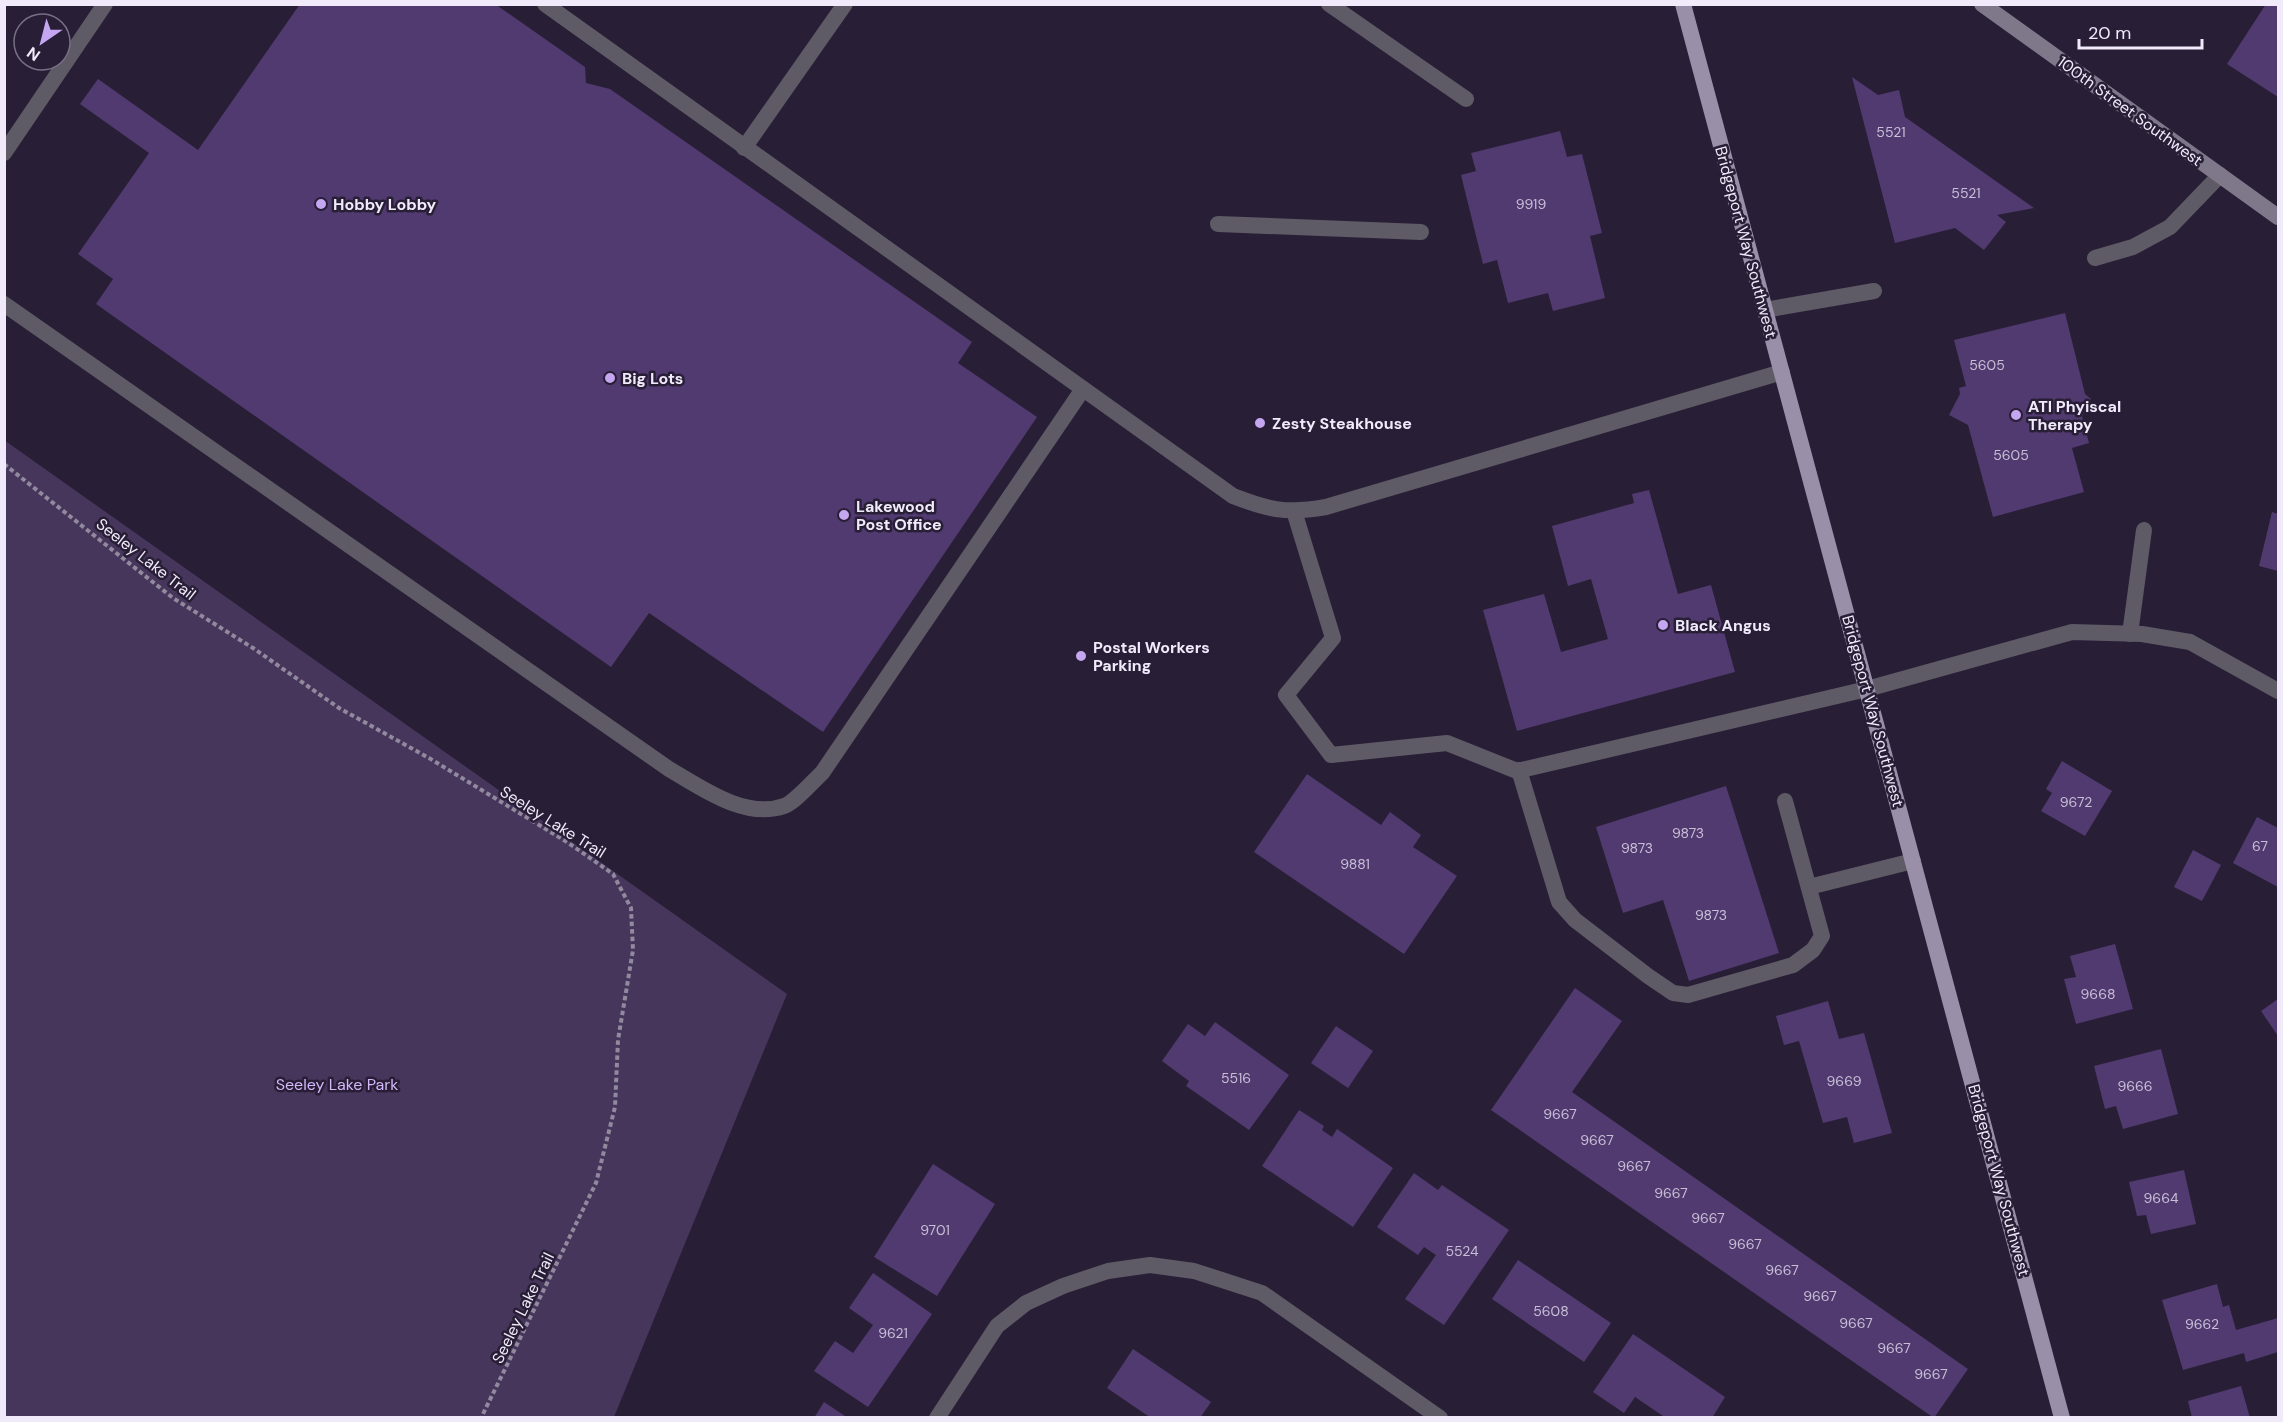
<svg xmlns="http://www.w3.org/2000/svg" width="2283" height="1422" font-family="'DM Sans',sans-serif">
	<rect width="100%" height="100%" fill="#281e36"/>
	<polygon fill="#46365c" points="4,440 787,994 614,1417 5,1417"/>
	<g fill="#513a6f">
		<polygon points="300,4 495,4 585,67 586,83 610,89 972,342 958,363 1037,417 823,732 649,613 611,667 96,304 113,279 78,254 149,153 80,104 98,79 198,150"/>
		<polygon points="2266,4 2278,4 2278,97 2227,64"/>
		<polygon points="1852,77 1878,95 1899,90 1905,117 2034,208 1997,215 2006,222 1984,250 1955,228 1895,243"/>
		<polygon points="1560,131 1567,157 1582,154 1602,233 1590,236 1605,298 1553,311 1548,293 1508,303 1497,260 1483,264 1461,175 1476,171 1471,153"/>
		<polygon points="2065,313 2085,394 2091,399 2082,416 2089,443 2072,448 2084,492 1993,517 1968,425 1949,415 1960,394 1959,388 1966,386 1954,340"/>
		<polygon points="1649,490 1678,594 1711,585 1735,672 1517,731 1483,610 1544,594 1561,652 1608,639 1591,579 1568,586 1552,526 1634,503 1632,494"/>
		<polygon points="2272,512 2278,514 2278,571 2259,566"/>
		<polygon points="2062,761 2112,791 2085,836 2041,811 2052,793 2046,789"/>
		<polygon points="1307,774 1381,825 1390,812 1421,835 1413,847 1457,876 1404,954 1254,852"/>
		<polygon points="1726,786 1779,953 1689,981 1663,900 1623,913 1596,827"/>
		<polygon points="2257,817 2278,828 2278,887 2233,863"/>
		<polygon points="2193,850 2221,865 2202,901 2174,887"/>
		<polygon points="2115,944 2133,1009 2076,1024 2064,979 2076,977 2070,956"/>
		<polygon points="1575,988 1622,1021 1572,1092 1968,1369 1934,1418 1491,1110"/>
		<polygon points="2278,999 2278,1036 2261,1011"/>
		<polygon points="1828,1001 1839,1039 1864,1033 1892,1133 1854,1143 1847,1117 1823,1123 1799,1041 1784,1045 1776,1016"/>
		<polygon points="1215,1022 1289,1075 1249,1130 1186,1086 1189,1081 1162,1061 1188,1024 1205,1036"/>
		<polygon points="1336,1026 1373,1051 1348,1088 1311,1063"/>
		<polygon points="2161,1049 2178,1114 2123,1129 2116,1106 2105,1109 2094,1066"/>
		<polygon points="1299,1110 1324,1126 1322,1130 1332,1137 1337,1129 1393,1168 1353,1227 1262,1166"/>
		<polygon points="933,1164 995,1204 937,1296 874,1257"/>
		<polygon points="2184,1170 2196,1224 2151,1234 2146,1215 2137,1216 2129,1182"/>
		<polygon points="1414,1173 1438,1190 1442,1185 1509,1230 1444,1325 1405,1299 1436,1255 1424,1247 1418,1255 1377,1227"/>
		<polygon points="1518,1260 1611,1323 1584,1362 1492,1299"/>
		<polygon points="873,1273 932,1314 868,1407 814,1371 835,1341 853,1353 873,1325 849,1308"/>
		<polygon points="2217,1284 2223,1307 2229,1305 2236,1330 2278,1318 2278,1352 2246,1362 2244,1353 2183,1370 2162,1300"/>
		<polygon points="1633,1334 1725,1397 1712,1418 1666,1418 1635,1397 1624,1413 1593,1392"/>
		<polygon points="1133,1349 1211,1402 1200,1418 1151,1418 1107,1388"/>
		<polygon points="2241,1386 2250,1418 2192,1418 2188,1401"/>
		<polygon points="824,1402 848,1418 814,1418"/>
	</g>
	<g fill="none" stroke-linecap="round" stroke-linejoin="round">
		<polyline stroke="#91899d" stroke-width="4" stroke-dasharray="4.5 3" stroke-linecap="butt" points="4,464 173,598 253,648 339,708 429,758 567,842 613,874 631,908 633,950 618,1040 615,1107 596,1183 481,1418"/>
		<g stroke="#5e5a66" stroke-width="16">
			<path d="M545 4 1233 496C1269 510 1286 514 1326 507L1782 372"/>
			<polyline points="1329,4 1466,99"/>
			<polyline points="744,148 845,4"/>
			<polyline points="4,153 105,4"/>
			<polyline points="1218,224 1421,232"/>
			<polyline points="2095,258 2133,247 2170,227 2220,175"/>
			<path d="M4 304 669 769C700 787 745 820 784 806 794 803 813 781 822 773L1083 389"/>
			<polyline points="1765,310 1874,291"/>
			<polyline points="1294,511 1333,638 1286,695 1331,755 1447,743 1517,771 1867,689"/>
			<polyline points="2130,634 2144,530"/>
			<polyline points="1519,770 1559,902 1575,920 1648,976 1673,993 1688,995 1793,965 1813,950 1822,936 1785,801"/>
			<polyline points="1809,887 1913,861"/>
		</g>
		<g stroke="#5e5a66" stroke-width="16">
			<polyline points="1867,689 2072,632 2142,634 2190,642 2278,691"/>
			<polyline points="937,1418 997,1326 1026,1303 1063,1286 1108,1271 1150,1265 1194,1271 1262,1293 1440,1418"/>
		</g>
		<polyline stroke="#7f788b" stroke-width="16" points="1982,4 2278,217"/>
		<polyline stroke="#998fa8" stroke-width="16" points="1683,4 2062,1418"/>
	</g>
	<g fill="#c5a6f0" stroke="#281e36" stroke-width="2">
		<circle cx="321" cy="204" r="6"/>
		<circle cx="610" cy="378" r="6"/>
		<circle cx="2016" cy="415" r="6"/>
		<circle cx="1260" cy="423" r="6"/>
		<circle cx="844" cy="515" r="6"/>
		<circle cx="1663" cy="625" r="6"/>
		<circle cx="1081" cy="656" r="6"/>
	</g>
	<g text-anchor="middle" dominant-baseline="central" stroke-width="5" stroke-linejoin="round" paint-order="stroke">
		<g font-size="14" fill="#c8bed7">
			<text x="1891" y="132">5521</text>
			<text x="1966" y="193">5521</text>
			<text x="1531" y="204">9919</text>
			<text x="1987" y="365">5605</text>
			<text x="2011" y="455">5605</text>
			<text x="2076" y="802">9672</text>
			<text x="1688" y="833">9873</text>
			<text x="2260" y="846">67</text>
			<text x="1637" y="848">9873</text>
			<text x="1355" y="864">9881</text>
			<text x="1711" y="915">9873</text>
			<text x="2098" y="994">9668</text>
			<text x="1236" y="1078">5516</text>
			<text x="1844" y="1081">9669</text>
			<text x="2135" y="1086">9666</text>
			<text x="1560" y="1114">9667</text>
			<text x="1597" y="1140">9667</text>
			<text x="1634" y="1166">9667</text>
			<text x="1671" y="1193">9667</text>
			<text x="2161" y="1198">9664</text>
			<text x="1708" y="1218">9667</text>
			<text x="935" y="1230">9701</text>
			<text x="1745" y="1244">9667</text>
			<text x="1462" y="1251">5524</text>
			<text x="1782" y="1270">9667</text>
			<text x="1820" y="1296">9667</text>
			<text x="1551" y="1311">5608</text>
			<text x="1856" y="1323">9667</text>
			<text x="2202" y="1324">9662</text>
			<text x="893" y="1333">9621</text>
			<text x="1894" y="1348">9667</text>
			<text x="1931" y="1374">9667</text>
		</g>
		<g font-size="16" fill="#f0eafa" stroke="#281e36">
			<text transform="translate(2130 111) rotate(36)">100th Street Southwest</text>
			<text transform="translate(1746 242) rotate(75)">Bridgeport Way Southwest</text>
			<text transform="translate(146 559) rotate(38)">Seeley Lake Trail</text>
			<text transform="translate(1873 711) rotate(75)">Bridgeport Way Southwest</text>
			<text transform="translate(553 822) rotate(32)">Seeley Lake Trail</text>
			<text transform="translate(1999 1180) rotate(75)">Bridgeport Way Southwest</text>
			<text transform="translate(523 1308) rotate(-64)">Seeley Lake Trail</text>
		</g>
		<g font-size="16" font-weight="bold" fill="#f0eafa" stroke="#281e36" text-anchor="start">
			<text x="333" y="204">Hobby Lobby</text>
			<text x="622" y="378">Big Lots</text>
			<text x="2028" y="406">ATI Phyiscal<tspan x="2028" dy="18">Therapy</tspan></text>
			<text x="1272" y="423">Zesty Steakhouse</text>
			<text x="856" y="506">Lakewood<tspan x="856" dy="18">Post Office</tspan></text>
			<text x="1675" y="625">Black Angus</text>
			<text x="1093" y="647">Postal Workers<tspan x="1093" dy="18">Parking</tspan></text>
		</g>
		<g font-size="16" fill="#d3b8fa" stroke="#281e36">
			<text x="337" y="1084">Seeley Lake Park</text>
		</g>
	</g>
	<rect width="2283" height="1422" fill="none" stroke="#f0eafa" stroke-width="12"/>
	<g transform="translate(42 42) rotate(215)"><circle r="28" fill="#281e36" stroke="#787084" stroke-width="1.5"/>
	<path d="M0-4.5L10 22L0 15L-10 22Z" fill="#c5a6f0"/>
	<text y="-9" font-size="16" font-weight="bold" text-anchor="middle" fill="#f0eafa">N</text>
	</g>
	<path d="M2079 39v9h123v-9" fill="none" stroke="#f0eafa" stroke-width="3"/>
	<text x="2088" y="39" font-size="18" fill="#f0eafa" stroke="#281e36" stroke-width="4.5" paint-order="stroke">20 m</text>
</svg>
